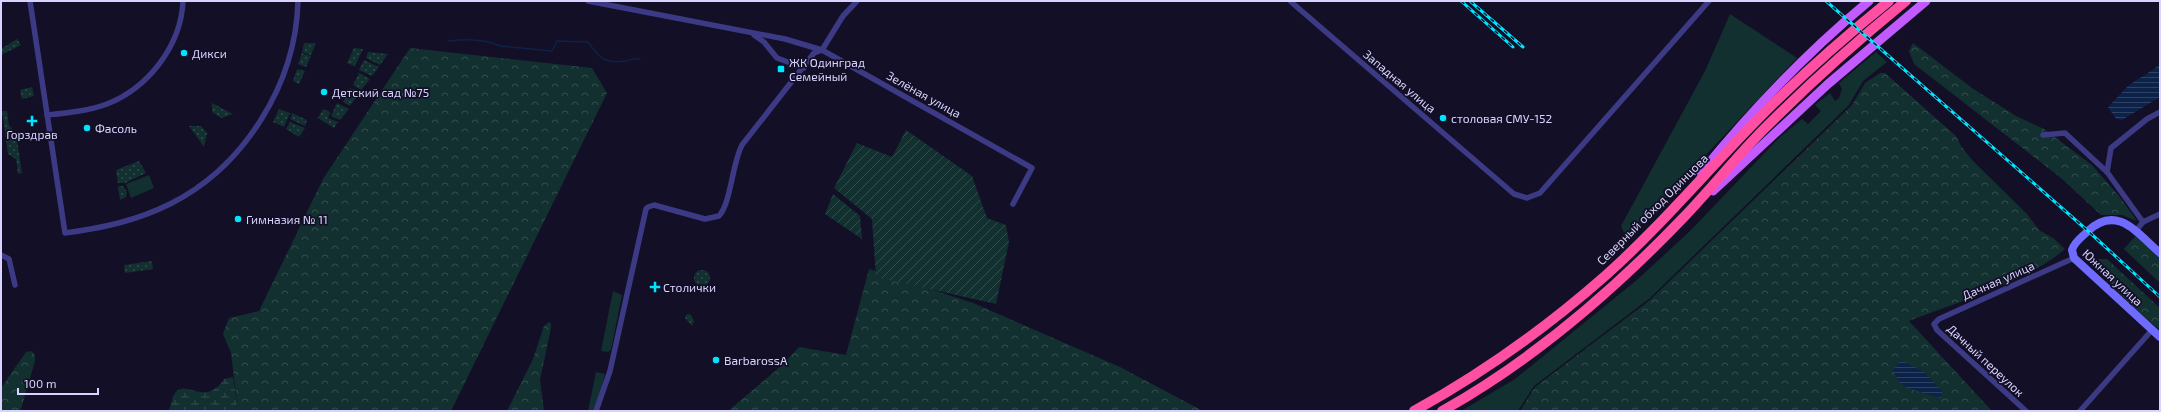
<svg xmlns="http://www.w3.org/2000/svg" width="2161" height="412" font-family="'Exo 2',sans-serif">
	<defs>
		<pattern id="forest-crowns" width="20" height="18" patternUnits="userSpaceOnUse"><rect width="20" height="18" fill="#12302f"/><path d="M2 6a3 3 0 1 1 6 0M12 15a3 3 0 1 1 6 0" fill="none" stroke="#344d4e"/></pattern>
		<pattern id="wetland-marsh" width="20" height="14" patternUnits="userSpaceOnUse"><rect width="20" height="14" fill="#12302f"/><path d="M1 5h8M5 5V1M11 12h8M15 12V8" fill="none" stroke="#344d4e"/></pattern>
		<pattern id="park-dots" width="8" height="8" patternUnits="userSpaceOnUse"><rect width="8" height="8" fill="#12302f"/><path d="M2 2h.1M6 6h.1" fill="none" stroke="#344d4e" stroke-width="1.8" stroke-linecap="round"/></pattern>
		<pattern id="garden-furrows" width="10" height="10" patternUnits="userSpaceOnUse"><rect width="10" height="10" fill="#12302f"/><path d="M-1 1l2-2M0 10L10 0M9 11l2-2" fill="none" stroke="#344d4e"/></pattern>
		<pattern id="water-rules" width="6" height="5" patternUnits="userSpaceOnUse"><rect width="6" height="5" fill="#0c2248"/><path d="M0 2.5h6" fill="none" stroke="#2f4163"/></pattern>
	</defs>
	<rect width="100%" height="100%" fill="#130f26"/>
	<g fill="#12302f">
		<polygon points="1730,14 1797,58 1627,239 1621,226 1705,71"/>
		<polygon points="1876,52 1887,62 1863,81 1849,105 1650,298 1534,386 1518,411 1461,411 1515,379 1638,279 1690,231 1779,138 1802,119 1808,124 1821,111 1815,105 1830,93 1835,101 1839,98 1842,89 1839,83"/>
		<polygon points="149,175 154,188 131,198 126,184"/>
		<polygon points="613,291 622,295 611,350 608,352 601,351"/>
		<polygon points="596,372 605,374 596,411 588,411"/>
	</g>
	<g fill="url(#forest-crowns)">
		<polygon points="1913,43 1972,88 2016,116 2044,129 2092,165 2119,196 2137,221 2122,215 2101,215 2061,178 1914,64 1909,51"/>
		<polygon points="410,48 592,68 607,93 451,411 238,411 231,353 223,334 229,318 259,311 323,179"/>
		<path d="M1880 73H1885L1956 136 1961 146 1973 161 2027 214 2039 230 2053 238 2065 249C2029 281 1955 303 1909 321L1992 411H1520L1535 387 1650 300 1852 105 1865 83Z"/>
		<polygon points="2136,235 2160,256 2160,283 2124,249"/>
		<polygon points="2086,259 2107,259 2160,308 2160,330 2136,310"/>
		<polygon points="869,269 973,303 1120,367 1203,411 728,411 780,367 799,347 846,355"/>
		<polygon points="549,322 551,323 551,328 540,380 544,410 507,411 533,359 544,326"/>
		<polygon points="32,351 35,355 35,361 21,409 18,411 1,411 1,388 26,352"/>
	</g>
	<path fill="url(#wetland-marsh)" d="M233 377 238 411H168C172 406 171 398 175 393 186 378 205 408 224 379Z"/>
	<g fill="url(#park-dots)">
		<polygon points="17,39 21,45 1,55 1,49"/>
		<polygon points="304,43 316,43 311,55 302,52"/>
		<polygon points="354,48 363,49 355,66 347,63"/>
		<polygon points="368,52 388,54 380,65 366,58"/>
		<polygon points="302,53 311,56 306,67 298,64"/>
		<polygon points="364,60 379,67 372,76 359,70"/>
		<polygon points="297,69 305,71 299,84 293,81"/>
		<polygon points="359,73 370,79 361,90 353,85"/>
		<polygon points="32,87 34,96 22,99 20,90"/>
		<polygon points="350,88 360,92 350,106 343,102"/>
		<polygon points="212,103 233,114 221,118 212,112"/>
		<polygon points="337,103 349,109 340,120 331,116"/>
		<polygon points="279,109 290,113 284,127 273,122"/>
		<polygon points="323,109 330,112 328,118 338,122 334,128 318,118"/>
		<polygon points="2,111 7,111 9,125 16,134 22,173 18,174 16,159 8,154"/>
		<polygon points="292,113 307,120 305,126 290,119"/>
		<polygon points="290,122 305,128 299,137 286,129"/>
		<polygon points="189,126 201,126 207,133 204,147"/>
		<polygon points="139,161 146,173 125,183 118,183 116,170"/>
		<polygon points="118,186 123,186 127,192 126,197 120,200"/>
		<polygon points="152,261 153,269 125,273 124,265"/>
		<circle cx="702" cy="278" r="8"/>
		<polygon points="687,314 691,315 694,321 692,326 685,318"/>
	</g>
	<g fill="url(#garden-furrows)">
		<polygon points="906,130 972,176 987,218 1006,225 1009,242 996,304 876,277 872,219 834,188 857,143 892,157"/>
		<polygon points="833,194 860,216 862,239 825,214"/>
	</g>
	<g fill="url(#water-rules)">
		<polygon points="2160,65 2160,97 2122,120 2116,119 2108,107 2129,85"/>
		<polygon points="1901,360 1924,372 1942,391 1941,398 1907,388 1899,382 1893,370"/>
	</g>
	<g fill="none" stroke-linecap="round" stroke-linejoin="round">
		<path stroke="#0c2248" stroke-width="1.5" d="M448 41C465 39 485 39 500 46L552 51 557 41 588 42C599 58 605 64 625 61 631 60 634 58 640 59"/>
		<g stroke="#3d3a85" stroke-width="5.5">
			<path d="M30 1 65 233C102 228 136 221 170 204 244 167 296 84 298 1"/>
			<polyline points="588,1 785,39 822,50"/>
			<polyline points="857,1 843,16 822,50 1032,168 1013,204"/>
			<polyline points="1290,1 1514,194 1527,198 1540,193 1709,1"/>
			<polyline points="754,35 764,42 777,58 804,68"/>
			<path d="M47 115C67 113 88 111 107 104 148 88 181 46 183 1"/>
			<polyline points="2043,135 2065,133 2107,172"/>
			<polyline points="2143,222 2107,172 2111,148 2147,119 2160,112"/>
			<polyline points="2135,232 2143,222 2160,214"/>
			<polyline points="1,255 9,259 15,285"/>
			<path d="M596 411 610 371 646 209 648 207 654 205 705 219 719 216C731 203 732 164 742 145L814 53 822 50"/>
			<polyline points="2026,411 1937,330 1934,324 1939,319 2074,258"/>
			<polyline points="2080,411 2152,330"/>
		</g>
		<path stroke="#6f6bff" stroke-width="8" d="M2160 253C2137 233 2117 204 2088 231 2082 237 2074 242 2072 250L2074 258 2160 337"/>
		<g stroke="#c25bff" stroke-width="9">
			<path d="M1700 174C1751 111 1806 53 1869 1"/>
			<polyline points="1713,191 1828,84 1926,1"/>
		</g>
		<g stroke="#ff4fa3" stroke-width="10">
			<path d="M1414 411C1483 373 1546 328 1605 276 1658 229 1705 173 1755 122 1797 79 1842 39 1889 1"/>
			<path d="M1442 411C1532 361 1612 292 1683 218 1711 189 1736 157 1765 128 1810 83 1857 41 1906 1"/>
		</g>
		<g stroke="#00e5ff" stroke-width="3">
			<g id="rail">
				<polyline points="1461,1 1513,47"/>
				<polyline points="1470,1 1523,47"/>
				<polyline points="1826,1 2088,231 2160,297"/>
			</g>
		</g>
		<use href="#rail" stroke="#130f26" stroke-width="1.5" stroke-dasharray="4.5" stroke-linecap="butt"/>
	</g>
	<g fill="#00e5ff" stroke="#130f26" stroke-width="1.5">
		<circle cx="184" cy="53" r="4"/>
		<rect x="777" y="65" width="8" height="8" rx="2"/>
		<circle cx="324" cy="92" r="4"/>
		<circle cx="1443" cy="118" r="4"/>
		<path d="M30 115h4v4h4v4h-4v4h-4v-4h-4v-4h4z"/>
		<circle cx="87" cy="128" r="4"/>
		<circle cx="238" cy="219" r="4"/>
		<path d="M653 281h4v4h4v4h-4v4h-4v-4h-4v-4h4z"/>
		<circle cx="716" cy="360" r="4"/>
	</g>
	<g text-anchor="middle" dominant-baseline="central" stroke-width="3.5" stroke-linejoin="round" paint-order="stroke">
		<g font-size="12" fill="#d9d4ff" stroke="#130f26" text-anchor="start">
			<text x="192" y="53">Дикси</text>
			<text x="789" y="62">ЖК Одинград<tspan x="789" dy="14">Семейный</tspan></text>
			<text x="332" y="92">Детский сад №75</text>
			<text x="1451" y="118">столовая СМУ-152</text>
			<text x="95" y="128">Фасоль</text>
			<text x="32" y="134" text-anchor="middle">Горздрав</text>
			<text x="246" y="219">Гимназия № 11</text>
			<text x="663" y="287">Столички</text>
			<text x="724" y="360">BarbarossA</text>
		</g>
		<g font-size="12" fill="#d9d4ff" stroke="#130f26">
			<text transform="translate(1400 81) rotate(40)">Западная улица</text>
			<text transform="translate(924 94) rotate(29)">Зелёная улица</text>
			<text transform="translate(1652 209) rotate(-45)">Северный обход Одинцова</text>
			<text transform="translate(2113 277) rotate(43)">Южная улица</text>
			<text transform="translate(1998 280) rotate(-24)">Дачная улица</text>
			<text transform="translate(1986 360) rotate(43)">Дачный переулок</text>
		</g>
	</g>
	<rect width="2161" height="412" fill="none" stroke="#d9d4ff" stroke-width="4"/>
	<path d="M18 388v6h80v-6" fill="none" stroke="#d9d4ff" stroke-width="2"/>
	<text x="24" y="388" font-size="12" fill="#d9d4ff" stroke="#130f26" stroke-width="3" paint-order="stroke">100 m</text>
</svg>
